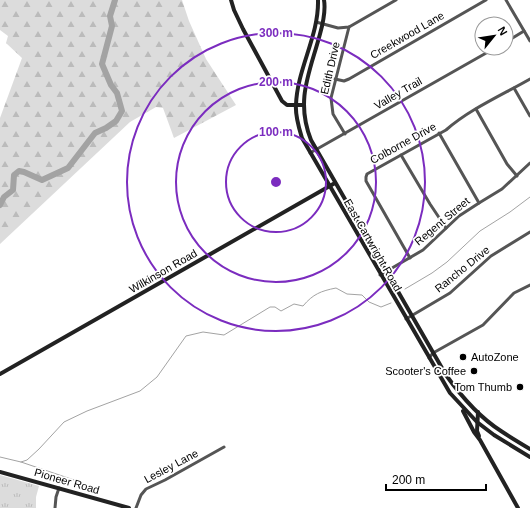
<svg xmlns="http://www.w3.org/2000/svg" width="530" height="508" font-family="Arial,sans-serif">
	<defs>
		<pattern id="forest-firs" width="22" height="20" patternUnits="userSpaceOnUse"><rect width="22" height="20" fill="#dcdcdc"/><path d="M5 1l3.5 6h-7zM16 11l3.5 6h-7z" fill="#bbb"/></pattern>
		<pattern id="park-tufts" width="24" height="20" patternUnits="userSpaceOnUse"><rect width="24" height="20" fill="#dcdcdc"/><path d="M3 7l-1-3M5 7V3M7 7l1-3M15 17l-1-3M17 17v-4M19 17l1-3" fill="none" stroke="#bbb"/></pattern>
	</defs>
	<rect width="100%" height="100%" fill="#fff"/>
	<polygon fill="url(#forest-firs)" points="0,0 182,0 189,21 206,59 236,105 174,138 163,108 156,107 130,122 0,244 0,118 22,58 6,43 8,36 0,30"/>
	<polygon fill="url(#park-tufts)" points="0,475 39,486 36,497 36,508 0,508"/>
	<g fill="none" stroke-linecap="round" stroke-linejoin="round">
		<g stroke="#a3a3a3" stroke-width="1">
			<polyline points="405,289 432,273 447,262 480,231 510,212 530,197"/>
			<polyline points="0,457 21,462 83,483"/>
			<path d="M21 462 27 460 39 449 64 422 87 411 140 391 157 377 186 336 203 332 224 335 270 307H275L281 311 294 304 303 306C313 294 321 291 336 288L347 294 362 295 369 302 381 307 391 303"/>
		</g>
		<polyline stroke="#a3a3a3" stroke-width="6" points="0,205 4,197 13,190 14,175 19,171 24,172 42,180 68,168 95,133 106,128 116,121 122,111 117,93 111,85 102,64 112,26 110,16 115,0"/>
		<g stroke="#555" stroke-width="3">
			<polyline points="506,0 530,41"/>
			<polyline points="316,22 338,28 349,27 396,0"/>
			<polyline points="506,42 524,31"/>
			<polyline points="335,79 344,81 349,79 486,0"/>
			<polyline points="514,88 530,116"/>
			<polyline points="476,109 507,164 517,176"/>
			<polyline points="439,133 479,203"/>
			<polyline points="345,134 333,114 331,98 349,27"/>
			<polyline points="310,153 495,48"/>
			<polyline points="401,155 430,204 446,228"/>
			<path d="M410 258 366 181V177L367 174 446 130C470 109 502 95 530 79"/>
			<polyline points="380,275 423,250 459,216 479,203 502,189 530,163"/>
			<polyline points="406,319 450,293 491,256 530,232"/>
			<polyline points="429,358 433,353 483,325 514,293 530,285"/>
			<polyline points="55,508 56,497 59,488"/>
			<polyline points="136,508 141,495 146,489 165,480 224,447"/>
		</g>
		<g stroke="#222" stroke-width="4">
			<polyline points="231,0 234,10 243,29 282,101 287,105 303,105"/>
			<path d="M318 0C319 36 297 69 296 105 295 116 299 128 302 138L450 393 477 422 494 435 530 457"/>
			<path d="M324 0C326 11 323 23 320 34 310 72 295 100 311 140L446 375C461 396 479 417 501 431 510 437 520 443 530 449"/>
			<polyline points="0,374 335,183"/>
			<polyline points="463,411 474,432 480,440 518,508"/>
			<polyline points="478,412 477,431 479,436"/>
			<polyline points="0,472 129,508"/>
		</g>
	</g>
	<g fill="none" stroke="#7b2cbf" stroke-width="2">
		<circle cx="276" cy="182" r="50"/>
		<circle cx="276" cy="182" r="100"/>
		<circle cx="276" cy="182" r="149"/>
	</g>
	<g fill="#000" stroke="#fff" stroke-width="1.5">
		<circle cx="463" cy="357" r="4"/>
		<circle cx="474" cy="371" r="4"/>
		<circle cx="520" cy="387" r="4"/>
	</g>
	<g text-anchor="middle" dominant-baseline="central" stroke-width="3.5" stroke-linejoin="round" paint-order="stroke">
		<g font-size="11" fill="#000" stroke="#fff">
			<text transform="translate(407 35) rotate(-30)">Creekwood Lane</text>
			<text transform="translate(330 68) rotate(-77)">Edith Drive</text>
			<text transform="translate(398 93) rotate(-30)">Valley Trail</text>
			<text transform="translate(403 143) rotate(-29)">Colborne Drive</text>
			<text transform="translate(442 221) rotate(-40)">Regent Street</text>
			<text transform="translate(373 245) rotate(60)">East Cartwright Road</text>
			<text transform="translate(462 269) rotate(-39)">Rancho Drive</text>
			<text transform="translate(163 271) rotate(-30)">Wilkinson Road</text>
			<text transform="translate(171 466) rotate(-28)">Lesley Lane</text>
			<text transform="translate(67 481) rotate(16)">Pioneer Road</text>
		</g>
		<g font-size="11" fill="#000" stroke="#fff" text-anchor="end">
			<text x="471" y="357" text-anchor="start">AutoZone</text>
			<text x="466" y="371">Scooter's Coffee</text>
			<text x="512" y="387">Tom Thumb</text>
		</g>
	</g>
	<circle cx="276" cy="182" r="6" fill="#7b2cbf" stroke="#fff" stroke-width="2"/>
	<g font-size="12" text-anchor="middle" font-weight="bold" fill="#7b2cbf" stroke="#fff" stroke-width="3.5" stroke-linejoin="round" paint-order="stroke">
		<text x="276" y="37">300 m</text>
		<text x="276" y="86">200 m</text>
		<text x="276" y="136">100 m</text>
	</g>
	<g transform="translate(494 36) rotate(60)"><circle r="19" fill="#ffffff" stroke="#999999"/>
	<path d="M0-3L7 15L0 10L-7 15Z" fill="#000000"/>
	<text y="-6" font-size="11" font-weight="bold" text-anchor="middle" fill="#000000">N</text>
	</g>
	<path d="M386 484v6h100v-6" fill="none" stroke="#000000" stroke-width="2"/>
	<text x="392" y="484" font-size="12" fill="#000000" stroke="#ffffff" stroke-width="3" paint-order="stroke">200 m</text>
</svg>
